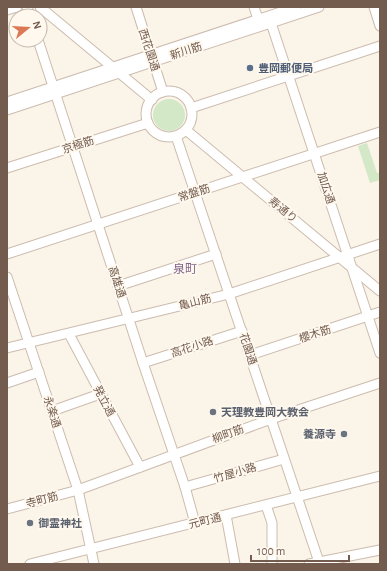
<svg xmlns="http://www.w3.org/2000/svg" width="387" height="571" font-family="'Alegreya Sans','Noto Sans JP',sans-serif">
	<rect width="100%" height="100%" fill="#fbf4e8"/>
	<g fill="#d3e8c7">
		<circle cx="169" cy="115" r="16"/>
		<polygon points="367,143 377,173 380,173 380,180 370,183 358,146"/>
	</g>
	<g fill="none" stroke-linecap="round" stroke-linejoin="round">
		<g stroke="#ccbcaf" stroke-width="11">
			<g id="minor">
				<polyline points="27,7 30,16"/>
				<polyline points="40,7 152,100"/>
				<polyline points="136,7 163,92"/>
				<polyline points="254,7 258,19"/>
				<polyline points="374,7 380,26"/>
				<polyline points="7,10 17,7"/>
				<polyline points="271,23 380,353"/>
				<polyline points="38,40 143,363 185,487 195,523"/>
				<circle cx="169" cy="114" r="23"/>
				<polyline points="7,102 296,7"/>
				<polyline points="191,108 380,46"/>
				<polyline points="7,110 319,7"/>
				<polyline points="186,130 380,291"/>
				<polyline points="176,136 319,562"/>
				<polyline points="7,168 148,123"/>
				<polyline points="7,254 380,132"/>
				<polyline points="7,277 78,490 94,564"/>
				<polyline points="118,286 216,254"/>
				<polyline points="69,334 140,467"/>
				<polyline points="7,348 229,294 380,244"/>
				<polyline points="250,355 380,312"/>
				<polyline points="143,363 242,331"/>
				<polyline points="7,383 39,372"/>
				<polyline points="52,411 100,394"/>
				<polyline points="185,487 284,459"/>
				<polyline points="266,505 272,523 272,564"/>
				<polyline points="7,509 78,490 271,419 380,383"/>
				<polyline points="226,515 235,564"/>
				<polyline points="30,564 380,476"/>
				<polyline points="309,564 380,550"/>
			</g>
		</g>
		<use href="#minor" stroke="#fff" stroke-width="9"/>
	</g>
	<circle fill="#5c6f8a" stroke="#fef8ee" stroke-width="1.5" cx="250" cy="68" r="4"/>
	<g fill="#6b7280" stroke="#fef8ee" stroke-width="1.5">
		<circle cx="213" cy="412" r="4"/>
		<circle cx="344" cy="434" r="4"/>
		<circle cx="30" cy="523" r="4"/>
	</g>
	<g text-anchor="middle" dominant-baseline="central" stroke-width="4" stroke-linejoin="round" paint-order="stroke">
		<g font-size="11" fill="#735c4e" stroke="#fef8ee">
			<text transform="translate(149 50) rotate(72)">西花園通</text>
			<text transform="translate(186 51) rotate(-18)">新川筋</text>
			<text transform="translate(78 145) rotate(-18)">京極筋</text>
			<text transform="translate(326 188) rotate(72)">加広通</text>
			<text transform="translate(194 193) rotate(-18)">常盤筋</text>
			<text transform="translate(283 210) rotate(39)">寿通り</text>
			<text transform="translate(117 282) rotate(72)">高雄通</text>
			<text transform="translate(195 302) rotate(-14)">亀山筋</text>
			<text transform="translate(315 334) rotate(-18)">櫻木筋</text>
			<text transform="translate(192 347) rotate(-18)">高花小路</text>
			<text transform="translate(248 349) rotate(72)">花園通</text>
			<text transform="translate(104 401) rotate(62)">発立通</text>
			<text transform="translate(52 412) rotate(72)">永楽通</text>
			<text transform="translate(228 434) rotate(-20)">柳町筋</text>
			<text transform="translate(235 473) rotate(-16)">竹屋小路</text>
			<text transform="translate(42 500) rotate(-15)">寺町筋</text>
			<text transform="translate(205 521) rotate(-14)">元町通</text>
		</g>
		<g font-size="11" font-weight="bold" fill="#4e5e75" stroke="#fef8ee" text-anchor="start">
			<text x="258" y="68">豊岡郵便局</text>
		</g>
		<g font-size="11" font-weight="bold" fill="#5b616d" stroke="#fef8ee" text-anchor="start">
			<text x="221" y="412">天理教豊岡大教会</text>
			<text x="336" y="434" text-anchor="end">養源寺</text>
			<text x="38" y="523">御霊神社</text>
		</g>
		<g font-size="12" fill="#82668f" stroke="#fef8ee">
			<text x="185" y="269">泉町</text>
		</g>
	</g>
	<rect width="387" height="571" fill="none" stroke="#735c4e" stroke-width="16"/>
	<g transform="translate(28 28) rotate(72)"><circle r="19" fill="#fef8ee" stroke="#c6baae"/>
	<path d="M0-3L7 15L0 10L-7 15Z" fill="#dc7856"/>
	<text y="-6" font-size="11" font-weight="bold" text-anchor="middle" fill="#735c4e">N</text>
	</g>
	<path d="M251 555v6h98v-6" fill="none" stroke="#735c4e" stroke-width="2"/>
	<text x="257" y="555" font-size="12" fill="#735c4e" stroke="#fef8ee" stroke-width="3" paint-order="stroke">100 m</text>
</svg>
